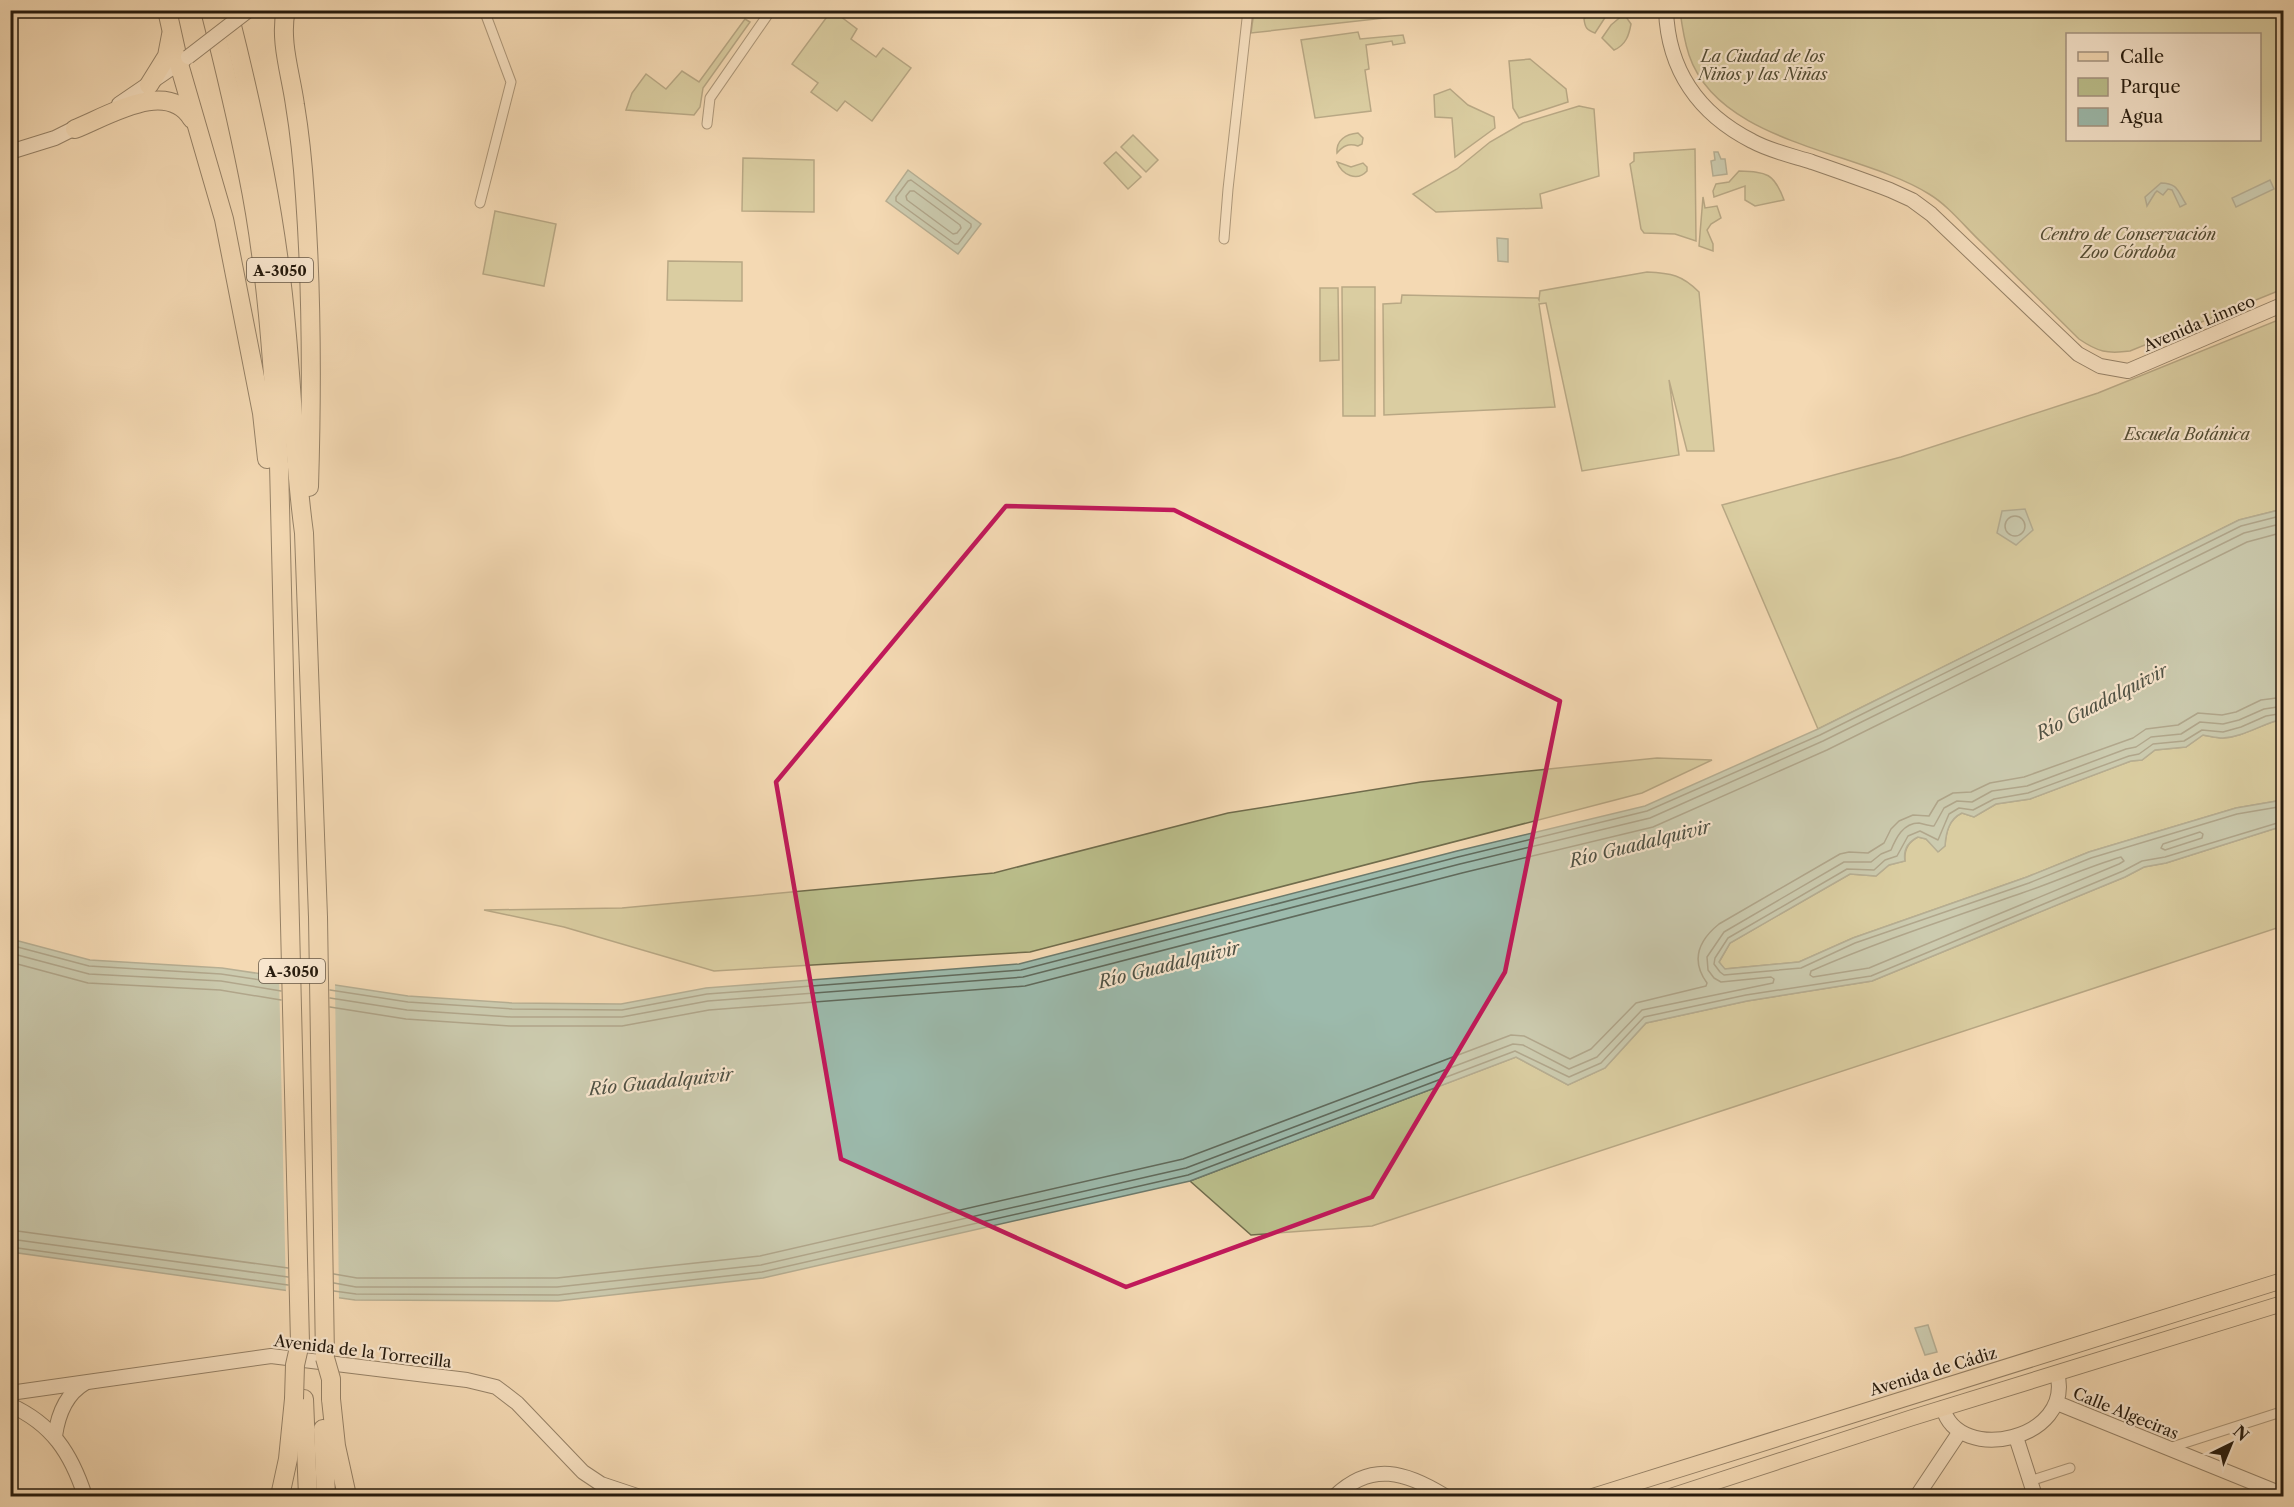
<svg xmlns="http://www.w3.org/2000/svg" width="2294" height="1507" font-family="'Libre Caslon Text',serif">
	<rect width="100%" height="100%" fill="#f4d9b3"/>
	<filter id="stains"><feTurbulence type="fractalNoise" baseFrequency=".00333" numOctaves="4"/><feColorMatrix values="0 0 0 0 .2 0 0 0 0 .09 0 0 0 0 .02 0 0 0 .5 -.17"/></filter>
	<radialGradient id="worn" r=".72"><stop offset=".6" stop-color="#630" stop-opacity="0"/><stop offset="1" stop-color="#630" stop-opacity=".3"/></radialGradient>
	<g fill="#bbbf8c" stroke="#706c4c" stroke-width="1.5" fill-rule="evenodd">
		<polygon points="832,10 857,29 851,39 876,57 883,48 911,68 872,121 845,101 837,111 811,92 818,83 792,64"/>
		<polygon points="1254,11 1254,10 1447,11 1251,33"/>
		<path d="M1592 11H1605L1608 13 1595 33C1587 30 1585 28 1584 19Z"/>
		<path d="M1680 11H2283V289L2130 351C2107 354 2098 352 2079 339 2047 307 2014 275 1982 243 1965 227 1949 206 1929 194 1858 150 1719 144 1689 55 1684 40 1682 26 1680 11ZM2068 34H2260V140H2068Z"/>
		<path d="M1624 14 1631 24C1629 35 1626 45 1614 50L1602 38 1611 25Z"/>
		<polygon points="745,19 750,22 703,88 700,107 694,115 626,110 632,93 646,74 666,89 682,71 699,82"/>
		<polygon points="1358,32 1360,39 1403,35 1405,43 1393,45 1392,41 1366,45 1369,69 1365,70 1371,111 1315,118 1301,40"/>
		<polygon points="1530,59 1566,89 1568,102 1519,118 1513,108 1509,61"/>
		<polygon points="1450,89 1468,105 1494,117 1495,128 1455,157 1452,118 1435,117 1434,95"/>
		<polygon points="1579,106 1594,109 1599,176 1540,194 1542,208 1436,212 1413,194 1457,169 1490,142 1523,123"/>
		<path d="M1358 133 1363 138 1362 144 1358 146C1348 143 1343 146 1337 153 1336 140 1346 134 1358 133Z"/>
		<polygon points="1133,135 1158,160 1146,172 1121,147"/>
		<polygon points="1695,149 1696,241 1675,234 1644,233 1641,229 1630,164 1634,161 1634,153"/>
		<polygon points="1116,152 1141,177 1128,189 1104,163"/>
		<polygon points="743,158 814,160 814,212 742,211"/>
		<path d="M1337 162 1351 167 1363 163 1367 167V171C1357 182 1342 175 1337 162Z"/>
		<path d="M1739 171C1767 172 1774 173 1784 200L1755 206 1745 200V186L1714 197 1713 191 1716 184 1729 182Z"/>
		<polygon points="1703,197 1705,208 1717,206 1721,218 1711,224 1707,230 1713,244 1713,251 1699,246"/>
		<polygon points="495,211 556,224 544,286 483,274"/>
		<polygon points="668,261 742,262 742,301 667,300"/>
		<path d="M1647 272C1671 273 1682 275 1699 292L1714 451H1687L1669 380 1679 455 1582 471 1546 303 1539 304 1555 407 1384 415 1383 304 1401 303 1402 295 1538 298 1539 300 1540 291Z"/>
		<polygon points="1342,287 1375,287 1375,416 1343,416"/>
		<polygon points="1320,288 1338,288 1339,360 1320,361"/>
		<polygon points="2283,318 2283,509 2239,520 1818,729 1722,505 1901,457 2098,393"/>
		<path d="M2283 719V800L2236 808 2089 852 2027 877 1853 938 1799 962 1724 969 1719 962 1730 943 1850 874 1876 876 1889 865 1905 861C1904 850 1908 842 1918 837L1926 839 1939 851 1945 846C1946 832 1949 819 1962 813L1974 817 1996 804 2030 799 2131 761 2142 760 2155 750 2186 747 2203 735C2209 736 2217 738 2223 738 2244 737 2263 723 2283 719Z"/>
		<polygon points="1657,758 1712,760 1642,793 1030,952 714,971 564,927 484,910 622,908 994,873 1228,813 1421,782"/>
		<polygon points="2283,826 2283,926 1372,1226 1251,1235 1190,1181 1516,1057 1568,1085 1605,1068 1646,1023 1747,1001 1872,981 2125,877 2144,867 2166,863"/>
	</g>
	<g fill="#9cbaac" stroke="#6c7a6c" stroke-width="1.5">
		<polygon points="1714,152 1718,152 1721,159 1725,159 1727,174 1713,176 1711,161 1715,160"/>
		<polygon points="908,170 981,224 958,254 886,201"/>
		<polygon points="2270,180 2274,189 2236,207 2232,198"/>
		<path d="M2161 183C2178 183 2178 192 2186 204L2180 207 2172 190 2168 189 2163 195 2157 191 2155 193 2147 206 2145 197Z"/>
		<polygon points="1497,238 1508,239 1508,262 1498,261"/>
		<polygon points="2025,509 2033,530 2016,545 1997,533 2002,511"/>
		<path d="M2283 509V719C2263 723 2244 737 2223 738 2217 738 2209 736 2203 735L2186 747 2155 750 2142 760 2131 761 2030 799 1996 804 1974 817 1962 813C1949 819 1946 832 1945 846L1938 852 1926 839 1918 837C1908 842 1903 850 1905 861L1889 865 1876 876 1850 874 1730 943 1719 962 1725 969 1799 962 1853 938 2027 877 2089 852 2236 808 2283 800V826L2166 863 2144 867 2125 877 1872 981 1747 1001 1646 1023 1605 1068 1568 1085 1516 1057 1190 1181 763 1278 558 1301 355 1300 11 1252V939L90 960 222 968 408 996 512 1003 621 1004 706 988 1019 964 1457 851 1645 806 1818 729 2239 520Z"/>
		<polygon points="1928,1325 1937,1352 1925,1355 1915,1328"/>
	</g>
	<polygon fill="#f4d9b3" points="279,974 335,982 339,1301 286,1294"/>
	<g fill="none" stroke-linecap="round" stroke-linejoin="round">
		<g stroke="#606a5c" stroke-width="1.5">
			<polygon points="911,180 971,224 971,227 958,244 955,244 896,201 896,197 908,181"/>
			<polygon points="910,191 914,191 960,225 961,228 957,233 953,234 907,200 906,196"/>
			<circle cx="2015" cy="526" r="10"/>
			<polyline points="2284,713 2266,716 2241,727 2223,732 2202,730 2184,741 2153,744 2139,754 2129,756 2028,793 1994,799 1973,810 1959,808 1949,814 1938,840 1920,831 1908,836 1897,856 1885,860 1874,870 1847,869 1728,938 1715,958 1714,964 1720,972 1724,975 1801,968 1855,943 2029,883 2091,858 2237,814 2284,806"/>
			<polygon points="2200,832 2203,834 2202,838 2165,850 2161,848 2163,844"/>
			<path d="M2121 857 2124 861 2119 864 1869 968 1813 977 1810 975 1811 971C1879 941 1951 918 2022 893 2055 882 2087 867 2121 857Z"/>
			<polyline points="10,945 89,966 221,974 281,983"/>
			<polyline points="10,953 89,974 221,981 281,991"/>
			<polyline points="10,962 88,983 220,990 281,1000"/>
			<polyline points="330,990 408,1002 512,1009 622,1010 707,994 1021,970 1458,857 1647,811 1820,735 2241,526 2284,515"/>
			<polyline points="330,998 407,1010 511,1017 622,1017 708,1001 1023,977 1460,864 1650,818 1823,741 2244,533 2284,523"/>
			<polyline points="330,1007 406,1019 510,1026 622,1026 709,1010 1025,986 1462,873 1653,827 1827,750 2247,542 2284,532"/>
			<polyline points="10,1230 288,1268"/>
			<polyline points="10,1239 288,1277"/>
			<polyline points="10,1247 288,1285"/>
			<path d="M334 1274 357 1278H557L760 1256 1183 1159 1511 1035 1524 1036 1570 1059 1591 1049 1636 1003 1706 986 1707 983C1691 961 1698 941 1719 924L1840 854 1849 852 1868 853 1884 843 1891 829 1899 821 1913 815 1929 816 1938 801 1953 793 1971 792 1990 783 2024 777 2133 738 2146 729 2178 725 2198 713 2222 715 2236 712 2261 700 2284 697"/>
			<path d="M334 1283 356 1287H557L761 1265 1186 1168 1513 1044 1523 1045 1569 1069 1597 1057 1642 1010 1773 983 1774 979 1771 977 1721 982 1714 978 1708 970 1707 957 1724 932 1844 862H1871L1881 854 1891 850C1896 838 1903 823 1919 823 1924 824 1929 826 1934 826L1944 808 1957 801 1972 802 1992 791 2027 786 2126 749 2136 747 2151 737 2181 734 2200 722 2223 724 2239 720 2264 709 2284 706"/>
			<polyline points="334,1291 356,1294 558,1295 762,1272 1188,1175 1515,1051 1569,1077 1601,1063 1644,1017 1746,995 1871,976 2123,871 2142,861 2165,857 2284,821"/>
		</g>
		<g stroke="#594a36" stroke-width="11">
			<g id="street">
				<polyline points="707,124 710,98 771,10"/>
				<polyline points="480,203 511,82 484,10"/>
				<polyline points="1224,239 1228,189 1248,10"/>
				<polyline points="2169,1448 2284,1411"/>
				<polyline points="2030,1481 2070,1468"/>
			</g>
		</g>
		<g stroke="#251a0d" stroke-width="16">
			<g id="secondary">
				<path d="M1666 10C1668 70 1699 114 1752 141 1770 151 1793 156 1812 162 1838 171 1864 180 1890 190L1912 200 1931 214 2078 354 2100 366 2128 371 2284 304"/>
				<polyline points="119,104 185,59"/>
				<polyline points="10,152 55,138 81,125"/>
				<polyline points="10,1393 271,1356 467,1380 496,1387 517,1403 583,1472 601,1484 637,1496"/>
				<polyline points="2057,1403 2284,1495"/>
				<path d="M10 1405C52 1424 71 1453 85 1496"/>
				<path d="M1943 1408C1958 1465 2075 1440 2057 1373"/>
				<path d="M55 1436C58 1415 66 1394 85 1383"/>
				<polyline points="2016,1437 2035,1496"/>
				<path d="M1335 1496C1372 1461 1406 1472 1445 1496"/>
				<polyline points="1917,1496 1959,1433"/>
			</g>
		</g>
		<g stroke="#251a0d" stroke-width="17">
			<g id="primary">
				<polyline points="1594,1496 2284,1280"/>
				<polyline points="1672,1496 1911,1418 2284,1303"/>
			</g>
		</g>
		<g stroke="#251a0d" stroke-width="20">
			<g id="highway">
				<polyline points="167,10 179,64 224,219 262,413 267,459"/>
				<path d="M210 10C224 65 237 120 248 175 267 268 273 369 279 464L300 1343"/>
				<path d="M228 10C250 96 269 182 280 270 292 357 292 446 304 533L318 917 325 1358"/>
				<path d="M286 10C279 40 291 75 295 105 300 135 303 166 305 196 312 293 312 390 309 487"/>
				<polyline points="149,85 167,56 171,35"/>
				<path d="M75 129C108 116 168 78 192 119"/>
				<polyline points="304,1399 308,1496"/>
				<polyline points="331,1399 336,1446 347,1496"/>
				<polyline points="323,1429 326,1496"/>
				<polyline points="280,1496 288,1459 294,1399"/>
			</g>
		</g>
		<use href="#street" stroke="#f8e6ce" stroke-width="9"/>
		<use href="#secondary" stroke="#f8e6ce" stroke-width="14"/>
		<use href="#primary" stroke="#f4d9b3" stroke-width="15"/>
		<use href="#highway" stroke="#f4d9b3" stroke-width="18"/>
		<g stroke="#251a0d" stroke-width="16" stroke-linecap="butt">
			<polyline id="secondary-bridge" points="188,57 249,10"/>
		</g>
		<g stroke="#251a0d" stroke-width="20" stroke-linecap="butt">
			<g id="highway-bridge">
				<polyline points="325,1358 331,1379 331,1399"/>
				<polyline points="294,1399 295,1365 300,1343"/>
			</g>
		</g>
		<use href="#secondary-bridge" stroke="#f8e6ce" stroke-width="14"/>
		<use href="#highway-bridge" stroke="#f4d9b3" stroke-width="18"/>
	</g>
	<path d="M0 0H2294V1507H0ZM1006 506 1174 510 1560 701 1505 972 1372 1197 1126 1287 841 1159 776 782Z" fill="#f4d9b3" fill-opacity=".55" fill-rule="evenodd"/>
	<path fill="none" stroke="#c2185b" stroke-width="4.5" stroke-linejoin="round" d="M1006 506 1174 510 1560 701 1505 972 1372 1197 1126 1287 841 1159 776 782Z"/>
	<g text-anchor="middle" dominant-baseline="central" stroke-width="4.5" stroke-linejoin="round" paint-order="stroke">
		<g fill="#f8e6ce" stroke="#645747" stroke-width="1.5">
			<rect x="247" y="258" width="66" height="24" rx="4.5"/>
			<rect x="259" y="959" width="66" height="24" rx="4.5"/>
		</g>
		<g font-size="15" font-weight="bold" fill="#251a0d">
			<text x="280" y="270">A-3050</text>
			<text x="292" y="971">A-3050</text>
		</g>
		<g font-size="16" font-style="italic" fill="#524c33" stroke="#f8e6ce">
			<text x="1763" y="56">La Ciudad de los<tspan x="1763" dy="18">Niños y las Niñas</tspan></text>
			<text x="2128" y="234">Centro de Conservación<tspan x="2128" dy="18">Zoo Córdoba</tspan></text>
			<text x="2187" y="434">Escuela Botánica</text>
		</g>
		<g font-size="16" fill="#251a0d" stroke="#f8e6ce">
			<text transform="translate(2199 323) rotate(-23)">Avenida Linneo</text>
			<text transform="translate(363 1351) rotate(7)">Avenida de la Torrecilla</text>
			<text transform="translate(1933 1371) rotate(-17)">Avenida de Cádiz</text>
			<text transform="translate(2126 1413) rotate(22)">Calle Algeciras</text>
		</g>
		<g font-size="18" font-style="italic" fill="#4f5245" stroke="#f8e6ce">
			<text transform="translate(2102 702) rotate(-27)">Río Guadalquivir</text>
			<text transform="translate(1640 844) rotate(-14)">Río Guadalquivir</text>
			<text transform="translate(1169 965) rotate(-14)">Río Guadalquivir</text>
			<text transform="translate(661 1082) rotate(-6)">Río Guadalquivir</text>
		</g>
	</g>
	<rect width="2294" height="1507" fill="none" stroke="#f4d9b3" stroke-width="36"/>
	<rect x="12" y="12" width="2270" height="1483" fill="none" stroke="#251a0d" stroke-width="3"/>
	<rect x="18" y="18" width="2258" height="1471" fill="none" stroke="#251a0d" stroke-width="1.5"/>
	<rect x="2066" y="33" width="195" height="108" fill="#f8e6ce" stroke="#a49481" stroke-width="1.5"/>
	<rect x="2078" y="52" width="30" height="9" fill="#f4d9b3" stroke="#a49481" stroke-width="1.5"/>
	<text x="2120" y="63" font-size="18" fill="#251a0d">Calle</text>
	<rect x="2078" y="78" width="30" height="18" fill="#bbbf8c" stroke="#a49481" stroke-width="1.5"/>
	<text x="2120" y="93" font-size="18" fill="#251a0d">Parque</text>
	<rect x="2078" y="108" width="30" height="18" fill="#9cbaac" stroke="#a49481" stroke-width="1.5"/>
	<text x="2120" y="123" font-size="18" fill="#251a0d">Agua</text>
	<g transform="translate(2231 1444) rotate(43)" stroke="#f8e6ce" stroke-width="4.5" paint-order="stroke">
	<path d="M0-4.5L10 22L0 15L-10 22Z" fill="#251a0d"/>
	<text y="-9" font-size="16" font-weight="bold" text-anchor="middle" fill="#251a0d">N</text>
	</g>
	<rect width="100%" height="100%" filter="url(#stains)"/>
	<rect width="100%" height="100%" fill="url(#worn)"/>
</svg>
